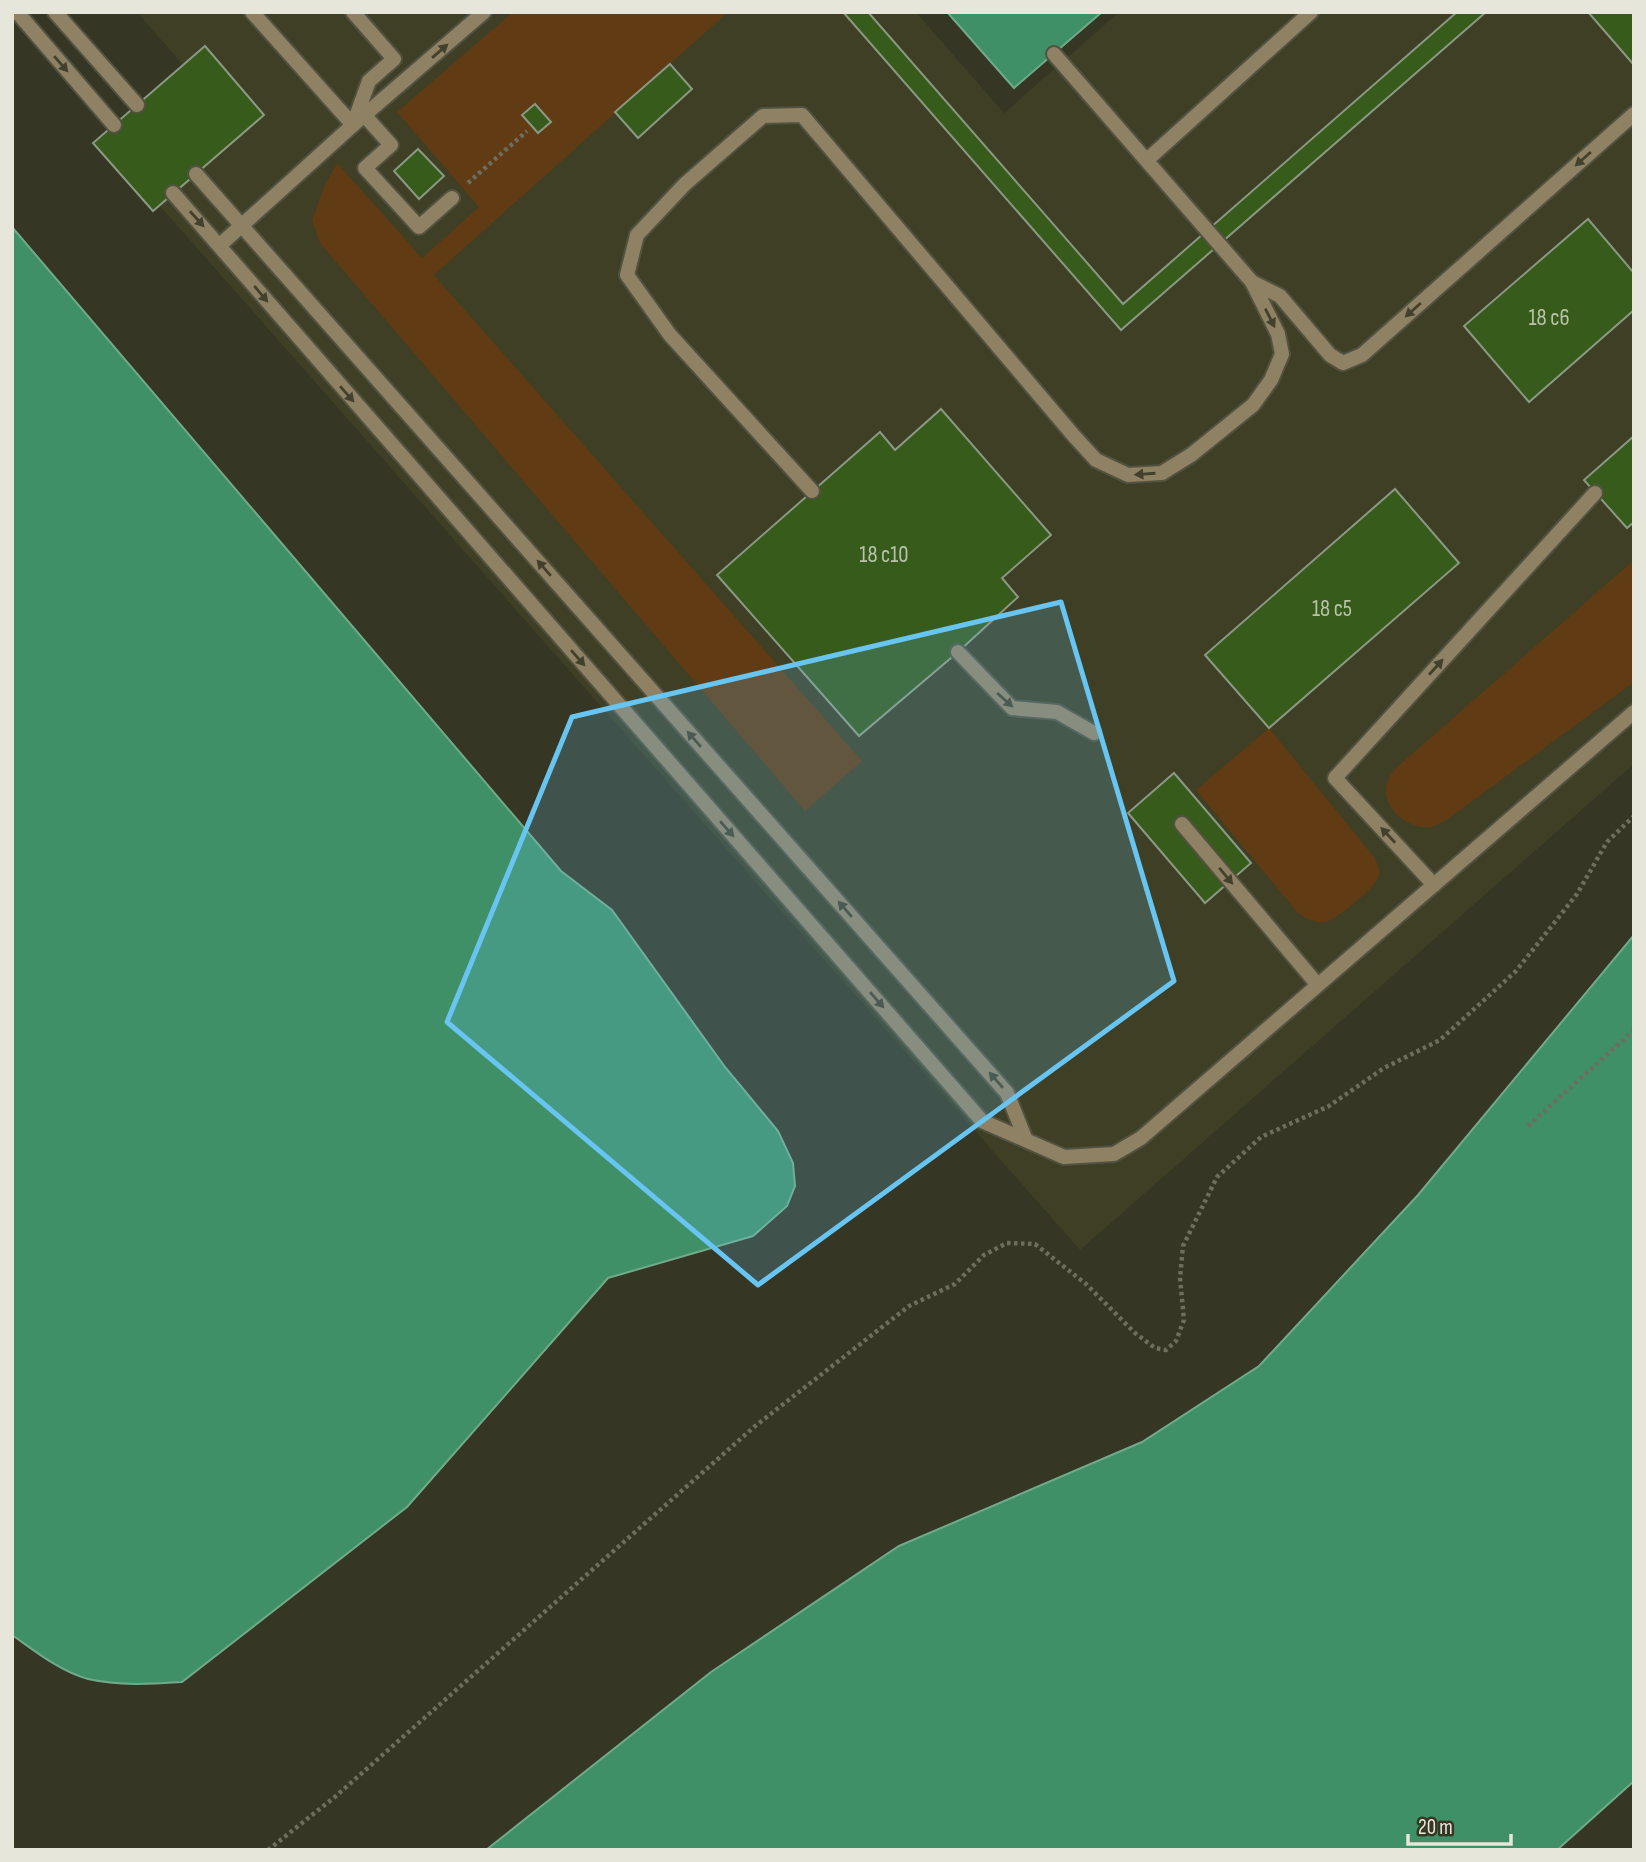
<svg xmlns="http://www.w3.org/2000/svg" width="1646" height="1862" font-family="'Sofia Sans Condensed',sans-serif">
	<rect width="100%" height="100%" fill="#353623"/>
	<polygon fill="#3e3f25" points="137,12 916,12 1004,113 1119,12 1634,12 1634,764 1080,1250 159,205 153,211 93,143 183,65"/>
	<g fill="#613b13">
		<polygon points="513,12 728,12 434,275 862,761 805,811 320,243 312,221 324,187 337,163 422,258 479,207 397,112"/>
		<path d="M1634 560V682L1448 819C1443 821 1437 825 1432 827 1411 831 1383 810 1386 788 1387 780 1391 774 1396 768Z"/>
		<path d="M1269 728 1374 857C1378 864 1381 870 1378 878 1375 888 1339 916 1329 921 1318 925 1306 919 1298 913L1196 790Z"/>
	</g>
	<g fill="#3f9067" stroke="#71aa8a" stroke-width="2">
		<polygon points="947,12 1102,12 1014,88"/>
		<path d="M12 227 561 871 612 910 725 1067 778 1131 793 1163 795 1186 787 1206 753 1236 608 1278 407 1507 182 1682C151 1684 119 1686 88 1679 61 1672 35 1651 12 1635Z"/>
		<polygon points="1634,935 1634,1781 1557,1850 486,1850 711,1672 899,1546 1142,1442 1259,1366 1418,1195"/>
	</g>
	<g fill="#365b1b" stroke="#8b9884" stroke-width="2">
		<polygon points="843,12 868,12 1123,304 1457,12 1486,12 1121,330"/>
		<polygon points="1588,12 1634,12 1634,65"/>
		<polygon points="205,46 264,115 153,211 93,143"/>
		<polygon points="670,64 692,89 638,138 615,112"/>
		<polygon points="535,104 551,122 538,133 522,115"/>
		<polygon points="418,149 444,176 419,199 394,171"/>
		<polygon points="1588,219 1634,273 1634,310 1529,402 1464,326"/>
		<polygon points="941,409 1051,535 1002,578 1018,597 958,652 859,736 717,575 880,432 895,450"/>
		<polygon points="1634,436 1634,522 1627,528 1584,480"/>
		<polygon points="1395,489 1459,563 1269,728 1205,655"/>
		<polygon points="1174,773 1251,863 1205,903 1128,813"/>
	</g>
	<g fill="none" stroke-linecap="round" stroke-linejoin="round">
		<g stroke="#515240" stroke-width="18">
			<g id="service">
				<polyline points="252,12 353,125 369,81 394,59 353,12"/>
				<polyline points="1054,54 1252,282"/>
				<polyline points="365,116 391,145 365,168 419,227 452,198"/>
				<polyline points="1147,160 1311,12"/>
				<polyline points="196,174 1007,1093 1026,1140"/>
				<polyline points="173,193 982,1121 1064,1157 1114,1154 1141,1138 1634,712"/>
				<polyline points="220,245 353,125 484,12"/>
				<polyline points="812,491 670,335 627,275 637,235 685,184 763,116 802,115 1074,436 1096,460 1128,475 1162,473 1191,455 1253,405 1271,380 1282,354 1278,334 1252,282 1280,296 1330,355 1343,363 1362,355 1634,114"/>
				<polyline points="958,652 1012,708 1057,712 1094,733"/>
				<polyline points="1182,824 1317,984"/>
				<polyline points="1434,885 1335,778 1595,493"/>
			</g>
		</g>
		<g stroke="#515240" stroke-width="18">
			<g id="minor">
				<polyline points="17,12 114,125"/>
				<polyline points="55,12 137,105"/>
			</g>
		</g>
		<g stroke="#6d6e5d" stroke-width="4.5" stroke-dasharray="3.5 3.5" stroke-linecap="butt">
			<polyline points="468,183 527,131"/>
			<polyline points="1528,1126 1634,1030"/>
			<polyline points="268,1850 336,1796 754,1427 909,1306 955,1284 984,1255 1007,1243 1035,1244 1086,1284 1135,1333 1155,1348 1166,1350 1176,1341 1184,1320 1180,1278 1183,1246 1217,1177 1261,1137 1329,1106 1384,1068 1440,1040 1516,971 1577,894 1607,842 1634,816"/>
		</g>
		<use href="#service" stroke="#8f8163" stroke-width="14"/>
		<use href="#minor" stroke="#8f8163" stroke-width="14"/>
	</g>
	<defs><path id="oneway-solid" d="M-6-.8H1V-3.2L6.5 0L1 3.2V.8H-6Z" transform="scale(1.75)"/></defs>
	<g fill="#42412d">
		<use href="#oneway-solid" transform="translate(440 51) rotate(-41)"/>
		<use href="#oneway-solid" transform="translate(61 64) rotate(49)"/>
		<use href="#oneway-solid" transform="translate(1583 159) rotate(138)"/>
		<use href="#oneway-solid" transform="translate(197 219) rotate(48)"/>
		<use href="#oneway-solid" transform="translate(261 294) rotate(50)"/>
		<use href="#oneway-solid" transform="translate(1413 310) rotate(138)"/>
		<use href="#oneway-solid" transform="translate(1270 318) rotate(63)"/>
		<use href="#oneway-solid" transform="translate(347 394) rotate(49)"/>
		<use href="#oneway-solid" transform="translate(1145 474) rotate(176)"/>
		<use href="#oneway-solid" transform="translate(544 568) rotate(-131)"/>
		<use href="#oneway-solid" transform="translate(578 658) rotate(49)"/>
		<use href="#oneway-solid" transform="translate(1436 667) rotate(-48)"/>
		<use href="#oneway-solid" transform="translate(1005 700) rotate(42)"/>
		<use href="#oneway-solid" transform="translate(694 739) rotate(-131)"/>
		<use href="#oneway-solid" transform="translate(727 829) rotate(49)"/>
		<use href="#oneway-solid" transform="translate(1388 835) rotate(-133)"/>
		<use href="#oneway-solid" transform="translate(1226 876) rotate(50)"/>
		<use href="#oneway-solid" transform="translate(845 909) rotate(-131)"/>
		<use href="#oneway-solid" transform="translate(877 1000) rotate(49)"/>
		<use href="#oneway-solid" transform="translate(996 1080) rotate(-131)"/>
	</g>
	<path fill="#68c4f0" fill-opacity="0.2" stroke="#68c4f0" stroke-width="5" stroke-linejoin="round" d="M1061 602 1174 981 758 1285 447 1022 572 717Z"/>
	<g text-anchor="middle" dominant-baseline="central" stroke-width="7" stroke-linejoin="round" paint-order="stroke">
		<g font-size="23" fill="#bac3aa">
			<text x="1549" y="318">18 с6</text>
			<text x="884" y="555">18 с10</text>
			<text x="1332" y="609">18 с5</text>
		</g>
	</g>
	<rect width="1646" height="1862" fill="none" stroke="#e6e6da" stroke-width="28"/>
	<path d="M1408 1834v10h103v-10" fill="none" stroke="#e6e6da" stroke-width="3.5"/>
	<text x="1418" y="1834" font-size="21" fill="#e6e6da" stroke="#353623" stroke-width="5" paint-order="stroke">20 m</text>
</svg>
